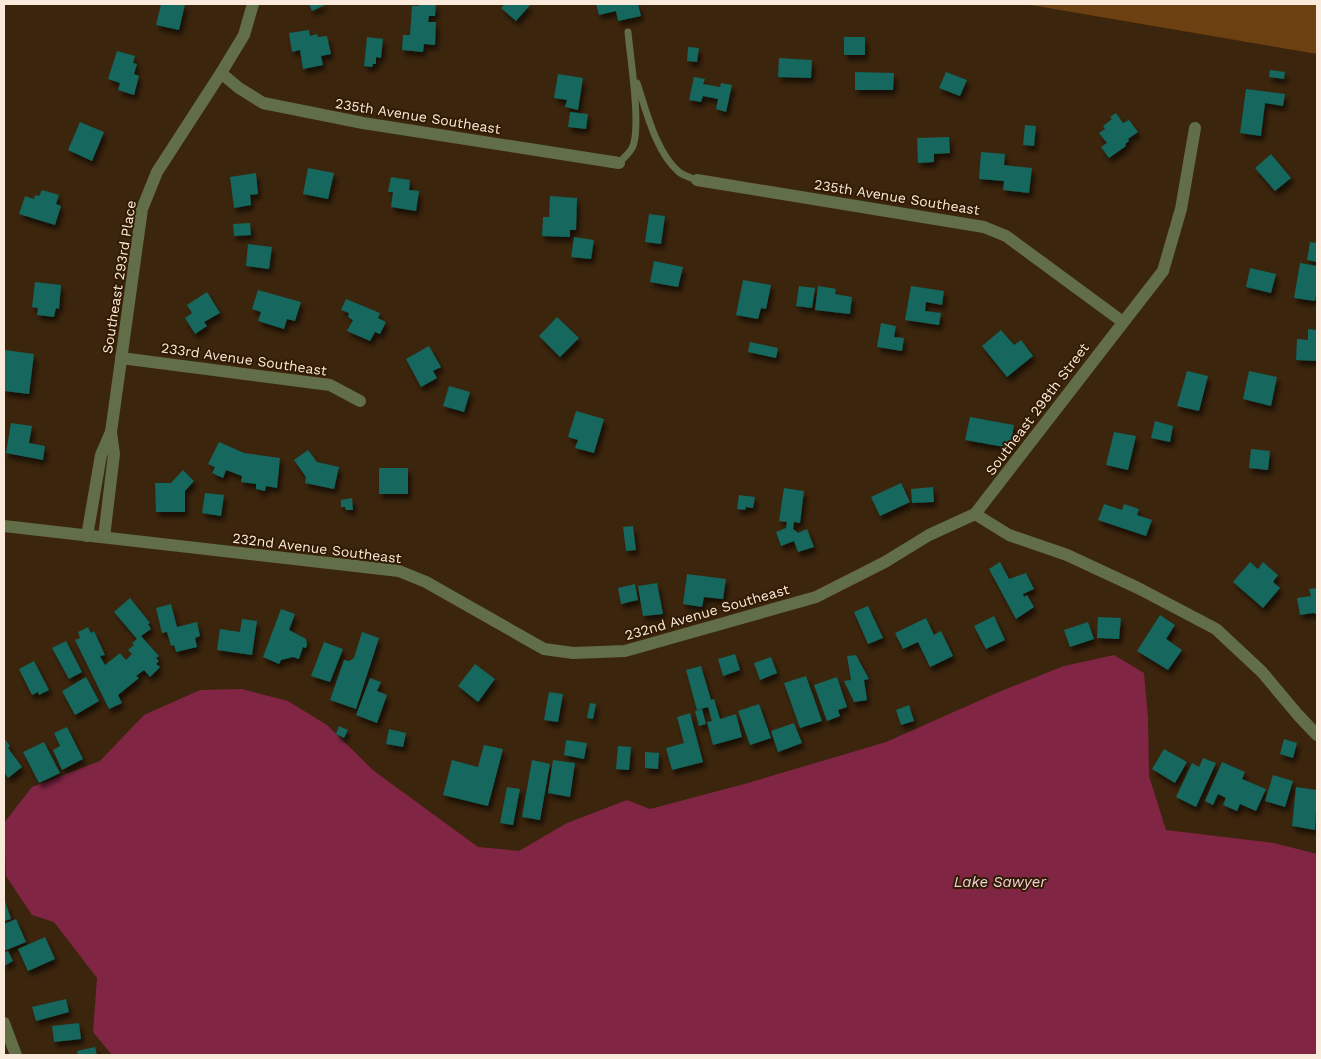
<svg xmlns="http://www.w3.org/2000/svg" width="1321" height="1059" font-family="'Work Sans',sans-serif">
	<defs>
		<filter id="shadow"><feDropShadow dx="3" dy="5" stdDeviation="2.5" flood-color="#0009"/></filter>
	</defs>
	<rect width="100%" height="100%" fill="#3c250d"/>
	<polygon fill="#6c4010" points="1025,4 1317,4 1317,54"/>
	<polygon fill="#812545" points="1114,655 1144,673 1148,718 1149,776 1166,830 1274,843 1317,854 1317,1055 112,1055 93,1032 97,978 54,922 32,915 6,876 4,823 32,787 100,761 144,715 200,690 242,689 288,701 327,725 374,771 478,847 519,851 567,823 627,800 650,809 748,783 886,742 1001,691 1064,666"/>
	<g fill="#13675e" filter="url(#shadow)">
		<polygon points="161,4 185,4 179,30 156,25"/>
		<polygon points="309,4 327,4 312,11"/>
		<polygon points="419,4 436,4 435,16 429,16 428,22 436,22 435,45 424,44 423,52 402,50 403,35 410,35 412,6 419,6"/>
		<polygon points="505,4 531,4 516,21 501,8"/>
		<polygon points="596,4 638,4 641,16 618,21 616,11 599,15"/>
		<polygon points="309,30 310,36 317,34 318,37 327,36 331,54 321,56 323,65 303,69 300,50 292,52 289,33"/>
		<polygon points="367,37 383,39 381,58 376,57 376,64 373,64 372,67 364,66"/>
		<rect x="844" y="37" width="21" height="18"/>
		<polygon points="688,47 699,48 697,62 687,61"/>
		<polygon points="117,51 135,56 133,63 137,64 134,74 139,76 134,95 118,90 120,83 108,79"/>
		<polygon points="779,58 812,60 811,78 778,77"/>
		<polygon points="1270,70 1285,72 1284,79 1269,77"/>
		<polygon points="855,72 894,73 893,90 855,90"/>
		<polygon points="946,72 967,80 960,96 939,88"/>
		<polygon points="558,74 583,78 578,110 565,107 567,100 554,98"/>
		<polygon points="694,77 705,79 703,84 720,87 721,83 732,85 726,112 716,109 718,99 703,96 701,102 689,100"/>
		<polygon points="1246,89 1285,94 1283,106 1265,103 1261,136 1240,133"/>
		<polygon points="570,112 588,114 586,129 568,127"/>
		<polygon points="1116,113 1123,123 1129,120 1138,132 1128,139 1129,141 1125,144 1126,146 1109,158 1101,147 1107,143 1099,133 1105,129 1103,126 1112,119 1110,117"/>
		<polygon points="80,122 104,132 92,161 68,150"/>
		<polygon points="1025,125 1036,126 1034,146 1023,145"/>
		<polygon points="949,137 950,153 934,154 934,162 918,163 917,138"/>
		<polygon points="981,152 1005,154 1004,165 1032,168 1029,193 1003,190 1004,181 979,179"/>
		<polygon points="1271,154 1291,178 1275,191 1255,168"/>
		<polygon points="308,168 334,173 328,199 303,194"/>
		<polygon points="256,173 258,194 250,195 251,205 234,208 230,177"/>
		<polygon points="391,177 410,180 409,190 419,191 416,211 391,207 393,192 388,192"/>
		<polygon points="42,190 59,195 56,204 61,206 55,225 19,214 25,196 34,199 35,195 39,196"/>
		<polygon points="550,196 577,198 576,230 570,230 570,237 542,236 543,217 549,217"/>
		<polygon points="649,214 665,216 661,244 645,242"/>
		<polygon points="250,223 251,235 234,236 233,224"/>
		<polygon points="574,237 594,240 591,259 571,257"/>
		<polygon points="1310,242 1317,243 1317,262 1307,260"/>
		<polygon points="248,244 272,247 269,269 246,266"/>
		<polygon points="654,261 683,267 678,287 650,282"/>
		<polygon points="1300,263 1317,266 1317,289 1315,301 1294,298"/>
		<polygon points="1250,268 1276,274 1271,293 1246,287"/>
		<polygon points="743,280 771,285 766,309 761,308 758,319 736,315"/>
		<polygon points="35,282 61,285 59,309 56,308 54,317 37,315 38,308 32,307"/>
		<polygon points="799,286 815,288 812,308 796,306"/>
		<polygon points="818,286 836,289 835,294 852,297 850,314 815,310"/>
		<polygon points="911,286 944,291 942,305 926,302 925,311 941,313 939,325 905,320"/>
		<polygon points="258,290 301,302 295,321 287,319 284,329 258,321 261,312 252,309"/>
		<polygon points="207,292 220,313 204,322 207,326 195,334 185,318 192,313 187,305"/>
		<polygon points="346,299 380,313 378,318 386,322 380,334 375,332 370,341 347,331 353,320 348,317 349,313 341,310"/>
		<polygon points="557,317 579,338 560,357 539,336"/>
		<polygon points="881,323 896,326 894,337 904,338 902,351 877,347"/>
		<polygon points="1308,329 1317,330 1317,361 1296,360 1297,339 1308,340"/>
		<polygon points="1001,330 1014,345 1021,340 1033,356 1007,377 982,346"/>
		<polygon points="750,342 778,348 776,358 748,352"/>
		<polygon points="429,346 441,367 433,371 437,378 421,387 406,359"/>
		<polygon points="5,350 34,354 29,394 4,391"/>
		<polygon points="1187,371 1208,376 1199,411 1177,406"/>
		<polygon points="1249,371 1277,377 1271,406 1243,399"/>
		<polygon points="449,386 470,392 464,412 443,406"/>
		<polygon points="576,411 604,419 594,453 575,448 578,440 568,437"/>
		<polygon points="970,417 1014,425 1010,448 965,440"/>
		<polygon points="1155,421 1173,426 1170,442 1151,438"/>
		<polygon points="11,423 32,426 29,443 45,446 43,460 6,453"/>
		<polygon points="1114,432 1136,436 1128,470 1106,465"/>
		<polygon points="219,442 244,453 280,458 277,488 266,486 265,491 256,489 256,484 241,482 242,476 226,470 223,478 212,473 215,467 208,464"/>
		<polygon points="1251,449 1270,451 1268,470 1249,468"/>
		<polygon points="308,450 317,462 339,467 334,489 305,483 306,477 294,460"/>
		<rect x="379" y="468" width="29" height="26"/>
		<polygon points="183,470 194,481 185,491 185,512 156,512 155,483 171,483"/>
		<polygon points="901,483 910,502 880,516 871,497"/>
		<polygon points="933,487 934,502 912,503 911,489"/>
		<polygon points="784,488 804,491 800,523 794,522 793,529 798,533 807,529 814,547 798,552 794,541 781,546 776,532 786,528 787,522 779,521"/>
		<polygon points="205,493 224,495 221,516 202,513"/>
		<polygon points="739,495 755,497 753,508 746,507 745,510 737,509"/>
		<polygon points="352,498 353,510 346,510 345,507 341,507 341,500"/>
		<polygon points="1104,504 1122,510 1124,504 1139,509 1137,515 1152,520 1146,536 1098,520"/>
		<polygon points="633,526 636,550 626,551 623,527"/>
		<polygon points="1000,562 1009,579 1026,573 1034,589 1023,594 1024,597 1027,595 1034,607 1016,619 989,569"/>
		<polygon points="1250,562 1258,569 1263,562 1278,575 1273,582 1280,588 1263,608 1233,582"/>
		<polygon points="687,574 726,579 723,599 704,597 702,607 683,604"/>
		<polygon points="657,583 663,614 643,616 638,586"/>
		<polygon points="635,584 638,600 621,604 618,588"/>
		<polygon points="1317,588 1317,614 1313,613 1300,615 1297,598 1311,596 1309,589"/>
		<polygon points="130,598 150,623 148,624 151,629 141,636 159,656 156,658 159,661 156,664 160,667 150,677 144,670 136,676 139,678 118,695 122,703 109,709 75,640 80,638 78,632 88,627 91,633 94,631 105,655 100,656 105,665 120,653 126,660 132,654 128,650 134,645 132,643 137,639 114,612"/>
		<polygon points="171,604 177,627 197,622 200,636 195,638 197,647 176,652 174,645 171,646 167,632 162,633 156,608"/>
		<polygon points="868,606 883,638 868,644 854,612"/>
		<polygon points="281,609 295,614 289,630 306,639 307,645 306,648 303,647 299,659 293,657 281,660 279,664 263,657"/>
		<polygon points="1160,615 1175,625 1166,639 1182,650 1168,670 1137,651"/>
		<polygon points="994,616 1005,640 986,649 974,626"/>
		<polygon points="1098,617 1121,618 1119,639 1097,638"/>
		<polygon points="926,618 934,635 941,631 953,656 930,667 918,642 903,649 895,633"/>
		<polygon points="242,619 257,621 252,655 217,650 220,629 240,632"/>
		<polygon points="1088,622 1094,639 1070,647 1064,630"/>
		<polygon points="362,632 379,638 356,709 330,700 344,660 349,661 354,658"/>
		<polygon points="66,641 82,672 69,679 52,648"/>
		<polygon points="324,642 343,649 330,682 311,676"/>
		<polygon points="735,654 740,670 723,676 718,659"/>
		<polygon points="856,655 869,679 864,680 867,700 854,702 844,681 851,680 847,656"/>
		<polygon points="771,657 777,673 760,680 754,663"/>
		<polygon points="34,661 49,690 39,695 38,692 32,695 19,669"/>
		<polygon points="475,664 495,679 478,702 458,686"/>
		<polygon points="701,666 711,700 714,699 720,719 736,714 742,737 713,745 707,722 712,721 708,707 697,710 686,670"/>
		<polygon points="806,676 822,721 800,728 784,683"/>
		<polygon points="86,677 99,701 75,715 62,691"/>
		<polygon points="837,677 847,707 838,710 840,716 827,721 814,685"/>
		<polygon points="370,678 381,682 377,691 387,695 377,723 356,715"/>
		<polygon points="549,692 563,694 558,722 544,720"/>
		<polygon points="590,703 596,704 593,719 587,718"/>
		<polygon points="759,704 771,738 750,745 738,711"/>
		<polygon points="909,705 914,721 901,725 896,710"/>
		<polygon points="702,709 706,724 699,726 695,711"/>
		<polygon points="690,713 703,762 672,770 666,748 684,743 677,717"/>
		<polygon points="794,723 802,743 778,752 771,731"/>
		<polygon points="339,726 348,730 344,738 336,734"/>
		<polygon points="67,727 83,759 62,770 53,750 60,746 54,733"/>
		<polygon points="389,729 406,733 403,747 386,744"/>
		<polygon points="4,738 10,746 8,748 22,767 8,778 4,772"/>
		<polygon points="1284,739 1297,743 1293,758 1280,754"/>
		<polygon points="566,740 587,743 584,759 564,755"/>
		<polygon points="44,742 60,773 39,783 23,752"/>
		<polygon points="484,745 503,749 488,806 443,795 452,760 478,767"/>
		<polygon points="618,746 631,747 629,770 616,769"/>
		<polygon points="1164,749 1187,762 1175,783 1152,769"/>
		<polygon points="645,752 659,753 658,769 645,768"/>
		<polygon points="1203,758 1216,763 1196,807 1176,797 1192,763 1199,767"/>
		<polygon points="532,760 550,764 540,820 522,817"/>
		<polygon points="553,760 575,763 570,797 548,793"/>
		<polygon points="1222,762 1245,772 1242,779 1266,789 1256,811 1240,804 1237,811 1223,805 1226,798 1218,794 1213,805 1205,801"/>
		<polygon points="1273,775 1293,781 1285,807 1265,801"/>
		<polygon points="507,787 520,789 513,825 500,823"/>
		<polygon points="1296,787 1317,790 1315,830 1292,826"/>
		<polygon points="4,898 11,919 4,921"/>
		<polygon points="16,919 26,942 4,951 4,924"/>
		<polygon points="45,937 55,959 28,971 18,949"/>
		<polygon points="8,951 13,961 4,966 4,953"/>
		<polygon points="66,999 69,1012 36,1021 32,1007"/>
		<polygon points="79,1023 81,1039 54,1042 52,1026"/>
		<polygon points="95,1047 97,1055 78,1055 77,1051"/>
	</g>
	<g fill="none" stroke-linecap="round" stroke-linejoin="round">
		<g stroke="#616e48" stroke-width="7">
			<path d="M637 83C646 110 656 153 679 172 684 176 692 178 697 180"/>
			<path d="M619 163C623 158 629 154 632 148 642 130 630 56 628 32"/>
		</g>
		<g stroke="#616e48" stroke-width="12">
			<polyline points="221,73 239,88 263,103 363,123 619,163"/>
			<polyline points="697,180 984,227 1006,236 1123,322"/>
			<polyline points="121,358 330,385 360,401"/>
			<polyline points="111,432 142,209 157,172 221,73 244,35 253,4"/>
			<polyline points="975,514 1163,271 1181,209 1195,128"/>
			<polyline points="4,526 399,571 426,582 544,649 573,653 625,651 816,597 885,562 929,535 975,514 1009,535 1067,555 1138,588 1216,629 1262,672 1298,715 1317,735"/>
			<polyline points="87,536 101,455 111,432 114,454 104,537"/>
			<polyline points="4,1023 16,1055"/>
		</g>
	</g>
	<g text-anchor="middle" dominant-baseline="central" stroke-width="4" stroke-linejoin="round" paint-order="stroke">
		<g font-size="14" fill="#faeadc" stroke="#321b03">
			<text transform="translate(418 116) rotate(9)">235th Avenue Southeast</text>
			<text transform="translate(897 197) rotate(9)">235th Avenue Southeast</text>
			<text transform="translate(119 277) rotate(-81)">Southeast 293rd Place</text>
			<text transform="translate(244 359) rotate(8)">233rd Avenue Southeast</text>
			<text transform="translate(1037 409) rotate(-53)">Southeast 298th Street</text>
			<text transform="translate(317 548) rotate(7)">232nd Avenue Southeast</text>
			<text transform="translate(707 612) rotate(-16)">232nd Avenue Southeast</text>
		</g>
		<g font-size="15" font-style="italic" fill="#edd2d8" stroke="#321b03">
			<text x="1000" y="882">Lake Sawyer</text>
		</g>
	</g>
	<rect width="1321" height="1059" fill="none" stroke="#faeadc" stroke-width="10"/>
</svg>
